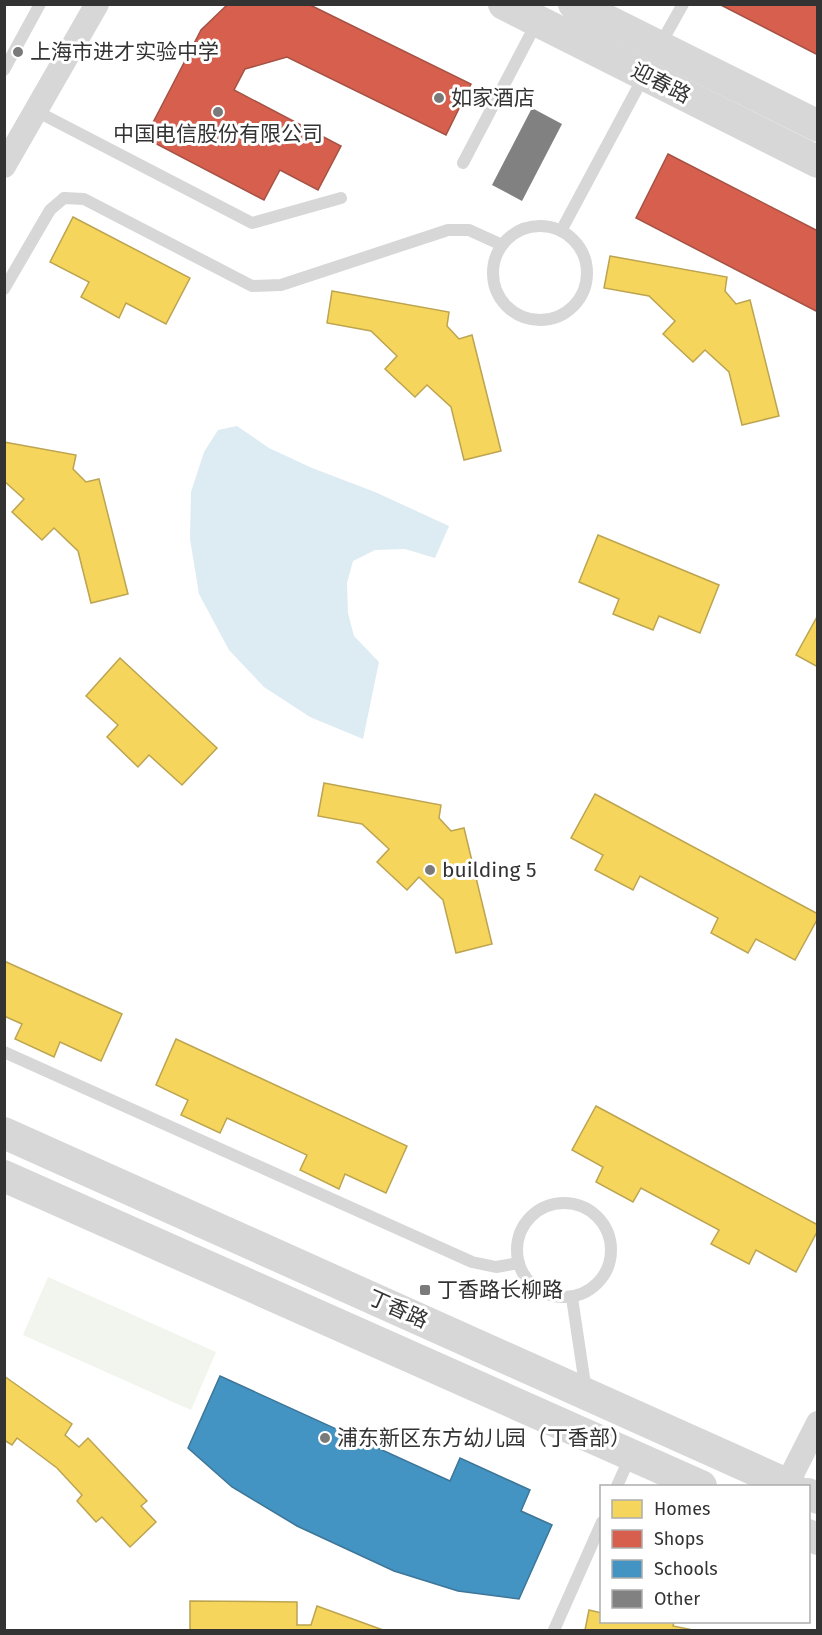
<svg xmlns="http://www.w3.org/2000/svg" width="822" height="1635" font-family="'Fira Sans','Noto Sans SC',sans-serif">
	<rect width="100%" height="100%" fill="#fff"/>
	<polygon fill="#f1f5ed" points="48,1277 216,1352 191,1410 23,1335"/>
	<polygon fill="#ddebf3" points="237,426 269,448 312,468 375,492 449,526 435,558 405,549 375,550 353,561 347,583 348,613 354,636 379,662 363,739 310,717 264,687 229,650 199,594 190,539 191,492 204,452 218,430"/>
	<g fill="#f6d55c" stroke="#bca450" stroke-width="1.5">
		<polygon points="73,217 190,278 166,324 126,303 119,318 81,297 89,282 50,262"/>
		<polygon points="610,256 727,277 725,291 736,304 750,300 779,416 742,425 729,372 705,350 693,362 663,334 675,321 649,296 604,288"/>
		<polygon points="332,291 449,312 447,326 459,339 472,335 501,451 464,460 451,407 427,385 415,397 385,369 397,356 371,331 327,323"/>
		<polygon points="4,442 76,455 73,469 86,482 99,479 128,594 91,603 78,551 54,528 42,540 12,512 24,499 4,481"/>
		<polygon points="598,535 719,585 700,633 659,616 653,630 613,614 619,599 579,582"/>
		<polygon points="818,615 818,667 796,655"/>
		<polygon points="120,658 217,748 182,785 149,755 138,767 107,737 118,725 86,696"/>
		<polygon points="324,783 441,805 439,818 451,831 464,828 492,944 456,953 443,900 419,877 407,890 377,862 389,849 362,824 318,816"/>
		<polygon points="595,794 818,914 818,918 795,960 756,939 748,953 711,933 718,918 640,876 633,890 595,870 603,855 571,838"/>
		<polygon points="4,961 122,1014 101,1061 60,1042 54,1057 15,1039 22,1024 4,1016"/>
		<polygon points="176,1039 407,1146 386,1193 345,1174 339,1189 300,1170 307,1155 227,1118 220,1133 181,1115 188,1100 156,1085"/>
		<polygon points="596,1106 818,1225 818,1230 796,1272 756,1250 749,1264 711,1244 719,1230 641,1188 633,1202 596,1182 603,1167 572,1150"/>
		<polygon points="4,1376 72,1424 65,1435 79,1447 88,1438 147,1501 141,1506 156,1522 130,1547 102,1517 96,1522 77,1501 82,1495 57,1468 17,1438 12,1445 4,1440"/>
		<polygon points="190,1601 297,1602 297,1625 311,1625 317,1606 383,1630 190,1630"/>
		<polygon points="589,1610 602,1613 602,1622 674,1622 673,1626 693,1630 585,1630"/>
	</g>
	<g fill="#d6604d" stroke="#a55245" stroke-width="1.5">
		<polygon points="308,4 471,84 446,135 287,57 245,69 234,90 341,146 318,190 280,170 264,200 145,138 201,30 227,5"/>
		<polygon points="719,4 818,4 818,55"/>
		<polygon points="668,154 818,231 818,312 636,218"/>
	</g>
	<polygon fill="#4393c3" stroke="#3e7698" stroke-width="1.5" points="220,1376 450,1481 460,1458 530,1490 521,1511 552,1525 519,1599 458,1591 394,1571 297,1526 232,1487 188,1448"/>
	<polygon fill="#818181" points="532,108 562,124 522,201 492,185"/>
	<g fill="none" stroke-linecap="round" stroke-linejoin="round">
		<g stroke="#d7d7d7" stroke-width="12">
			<polyline points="660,45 683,4"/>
			<polyline points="4,70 40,4"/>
			<polyline points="36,111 252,223 341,198"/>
			<polyline points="463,163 537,22"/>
			<circle cx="540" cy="273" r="47"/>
			<polyline points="561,231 644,76"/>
			<polyline points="4,289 50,210 64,198 84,199 252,286 281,285 448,230 469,230 502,245"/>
			<polyline points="4,1052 472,1262 496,1267 519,1263"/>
			<circle cx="564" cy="1250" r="47"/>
			<polyline points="572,1298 586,1391"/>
			<polyline points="617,1486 631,1455"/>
			<polyline points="554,1630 602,1522"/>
		</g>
		<g stroke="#d7d7d7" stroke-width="24">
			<polyline points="4,166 97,4"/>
			<polyline points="786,1486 818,1423"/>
		</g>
		<g stroke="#d7d7d7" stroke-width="32">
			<polyline points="504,4 818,162"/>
			<polyline points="574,4 818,126"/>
			<polyline points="4,1133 791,1486"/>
			<polyline points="4,1176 701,1486"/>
			<polyline points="808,1494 818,1498"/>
			<polyline points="808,1535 818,1539"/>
		</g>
	</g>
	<g fill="#7a7a7a" stroke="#fff" stroke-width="2">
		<circle cx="18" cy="52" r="6"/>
		<circle cx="439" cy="98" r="6"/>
		<circle cx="218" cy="112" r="6"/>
		<circle cx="430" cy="870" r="6"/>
		<rect x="419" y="1284" width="12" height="12" rx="3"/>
		<circle cx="325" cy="1438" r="6"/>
	</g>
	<g text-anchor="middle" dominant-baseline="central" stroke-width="6" stroke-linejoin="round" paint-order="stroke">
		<g font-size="21" fill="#333" stroke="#fff" text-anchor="start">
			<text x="30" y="52">上海市进才实验中学</text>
			<text x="451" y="98">如家酒店</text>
			<text x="218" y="134" text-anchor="middle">中国电信股份有限公司</text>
			<text x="442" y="870">building 5</text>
			<text x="437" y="1290">丁香路长柳路</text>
			<text x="337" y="1438">浦东新区东方幼儿园（丁香部）</text>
		</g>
		<g font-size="21" fill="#333" stroke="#fff">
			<text transform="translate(661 83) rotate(27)">迎春路</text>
			<text transform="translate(398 1309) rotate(24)">丁香路</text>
		</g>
	</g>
	<rect width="822" height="1635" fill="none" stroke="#333333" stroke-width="12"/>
	<rect x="600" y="1485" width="210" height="138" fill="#ffffff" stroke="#adadad" stroke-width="1.5"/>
	<rect x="612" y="1500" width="30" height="18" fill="#f6d55c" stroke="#adadad" stroke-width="1.5"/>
	<text x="654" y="1515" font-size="18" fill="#333333">Homes</text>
	<rect x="612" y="1530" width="30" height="18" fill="#d6604d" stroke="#adadad" stroke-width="1.5"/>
	<text x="654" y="1545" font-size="18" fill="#333333">Shops</text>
	<rect x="612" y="1560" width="30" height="18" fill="#4393c3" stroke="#adadad" stroke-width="1.5"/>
	<text x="654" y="1575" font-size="18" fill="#333333">Schools</text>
	<rect x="612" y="1590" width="30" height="18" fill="#818181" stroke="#adadad" stroke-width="1.5"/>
	<text x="654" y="1605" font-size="18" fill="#333333">Other</text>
</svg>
